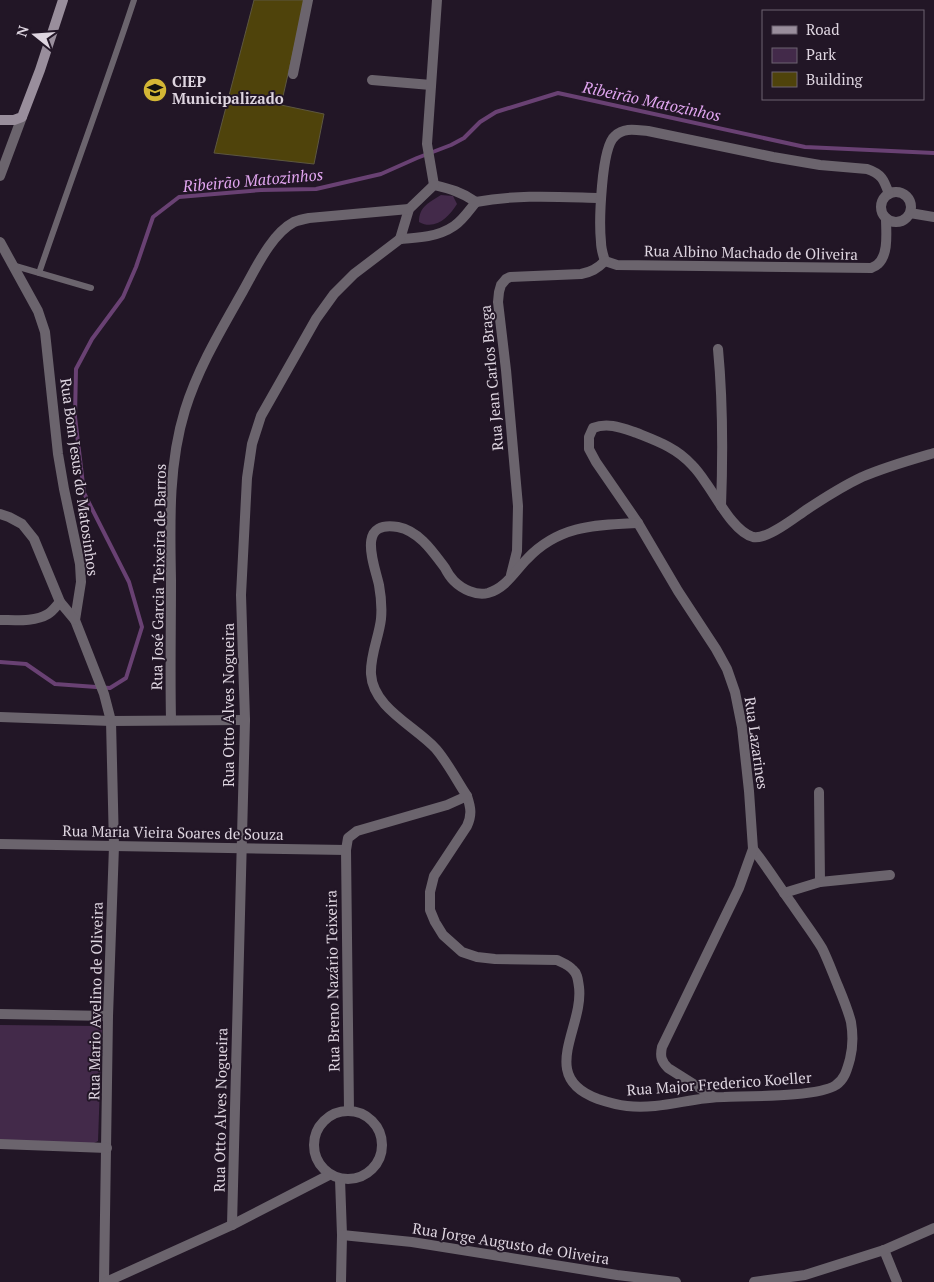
<svg xmlns="http://www.w3.org/2000/svg" width="934" height="1282" font-family="'PT Serif',serif">
	<rect width="100%" height="100%" fill="#221626"/>
	<g fill="#432a4a">
		<path d="M441 195 453 196 457 204C449 217 435 231 419 222 419 206 430 202 441 195Z"/>
		<polygon points="0,1025 98,1026 102,1030 98,1141 92,1144 0,1142"/>
	</g>
	<g fill="none" stroke-linecap="round" stroke-linejoin="round">
		<polyline stroke="#694173" stroke-width="4" points="0,662 26,664 55,684 110,688 126,678 142,627 129,582 84,493 75,417 76,369 92,339 123,297 136,267 153,217 179,197 261,190 316,189 381,174 417,158 451,145 464,138 480,122 496,112 558,93 805,147 934,153"/>
	</g>
	<polygon fill="#4f430b" stroke="#5d5740" points="254,0 305,0 281,105 324,114 314,164 214,153"/>
	<g fill="none" stroke-linecap="round" stroke-linejoin="round">
		<g stroke="#6b646d" stroke-width="6">
			<polyline points="12,265 91,288"/>
			<path d="M39 273C70 182 104 91 134 0"/>
		</g>
		<g stroke="#6b646d" stroke-width="10">
			<polyline points="293,74 308,0"/>
			<polyline points="372,80 431,85"/>
			<polyline points="0,176 22,117"/>
			<polyline points="434,185 427,144 437,0"/>
			<circle cx="896" cy="207" r="15"/>
			<path d="M476 202C518 194 560 197 601 198"/>
			<polyline points="910,213 934,217"/>
			<path d="M400 239C418 238 438 237 454 226 463 220 470 209 476 202 462 192 450 189 434 185"/>
			<polyline points="400,239 409,209 434,185"/>
			<polyline points="0,242 38,311 45,332 58,454 64,489 80,564 81,582 75,620 104,694 111,721 114,846 108,1016 104,1282"/>
			<path d="M605 261C603 255 601 248 601 242 599 223 601 147 615 136 624 127 636 130 648 131L773 157 820 165 867 169C882 174 884 180 889 194"/>
			<path d="M605 261 617 265 871 268C873 267 876 266 878 264 889 254 886 232 886 218"/>
			<path d="M718 349C723 402 723 453 721 506"/>
			<polyline points="0,514 9,517 22,524 34,539 60,602 75,620"/>
			<path d="M511 575 517 551 518 506 506 370 498 302 499 292 501 285 506 279 510 277 581 274C591 272 597 269 605 261"/>
			<path d="M0 620C15 620 35 622 48 614 53 611 56 606 60 602"/>
			<polyline points="0,717 111,721 245,720"/>
			<path d="M171 720C170 674 171 627 171 580 170 524 168 465 185 410 198 368 221 330 243 291 255 270 271 234 294 222 299 220 304 219 309 218L409 209"/>
			<polyline points="819,792 820,882"/>
			<path d="M467 796C471 808 472 815 467 826L434 876 430 892V910L435 922 443 935 462 952 477 957 495 959 557 960C563 963 569 965 573 970 578 974 578 981 579 987 584 1028 537 1077 598 1099 607 1102 617 1105 627 1106 660 1110 692 1097 724 1097 748 1096 819 1097 836 1085 845 1079 847 1069 850 1059 853 1047 853 1034 851 1022 848 1010 843 998 838 986 833 974 828 960 822 948 813 933 802 919 792 904 779 886 767 867 753 849"/>
			<polyline points="0,844 346,850"/>
			<polyline points="784,893 820,882 890,875"/>
			<polyline points="0,1014 108,1016"/>
			<path d="M714 1097 668 1068C661 1061 660 1056 662 1047L739 888 753 849 749 791 742 727 735 692 727 669 716 649 678 591 638 523 596 462 589 449V437L593 428C608 422 622 428 637 433 657 441 677 448 692 465 697 470 702 477 706 483 717 498 734 532 753 537 767 540 794 518 806 510 824 498 843 486 862 477 885 467 910 460 934 453"/>
			<circle cx="348" cy="1145" r="34"/>
			<path d="M349 1111 346 850 348 838 357 831 447 805 467 796C457 781 448 763 436 749 415 726 373 708 371 674 370 655 379 637 381 619 382 608 381 596 379 585 374 563 356 520 398 527 419 531 433 552 445 568 447 572 450 577 454 581 462 589 476 596 488 593 506 588 515 571 527 559 559 525 596 525 638 523"/>
			<polyline points="0,1144 107,1148"/>
			<polyline points="340,1179 342,1235 341,1282"/>
			<polyline points="232,1225 245,720 241,595 247,478 252,444 261,416 316,319 334,294 354,274 400,239"/>
			<polyline points="342,1235 412,1242 617,1275 676,1282"/>
			<polyline points="884,1250 897,1282"/>
			<polyline points="106,1282 232,1225 329,1175"/>
			<polyline points="754,1282 805,1275 884,1250 934,1228"/>
		</g>
		<polyline stroke="#998e9c" stroke-width="10" points="0,120 14,120 22,117 40,70 63,0"/>
	</g>
	<defs>
		<g id="school-disc" transform="scale(1.25)"><circle r="9.5" fill="#d3b635" stroke="#221626"/><path d="M0-5L7-2L0 1L-7-2ZM-4 1L0 2.5L4 1V4Q0 6-4 4Z" fill="#111"/></g>
	</defs>
	<g fill-rule="evenodd">
		<use href="#school-disc" x="155" y="90"/>
	</g>
	<g text-anchor="middle" dominant-baseline="central" stroke-width="4" stroke-linejoin="round" paint-order="stroke">
		<g font-size="15" font-weight="bold" fill="#ded5e0" stroke="#221626" text-anchor="start">
			<text x="172" y="81">CIEP<tspan x="172" dy="17">Municipalizado</tspan></text>
		</g>
		<g font-size="15" fill="#ded5e0" stroke="#221626">
			<text transform="translate(751 252) rotate(1)">Rua Albino Machado de Oliveira</text>
			<text transform="translate(491 378) rotate(-95)">Rua Jean Carlos Braga</text>
			<text transform="translate(80 477) rotate(82)">Rua Bom Jesus do Matosinhos</text>
			<text transform="translate(158 577) rotate(-89)">Rua José Garcia Teixeira de Barros</text>
			<text transform="translate(228 705) rotate(-90)">Rua Otto Alves Nogueira</text>
			<text transform="translate(757 743) rotate(82)">Rua Lazarines</text>
			<text transform="translate(173 832) rotate(1)">Rua Maria Vieira Soares de Souza</text>
			<text transform="translate(332 981) rotate(-91)">Rua Breno Nazário Teixeira</text>
			<text transform="translate(95 1001) rotate(-89)">Rua Mario Avelino de Oliveira</text>
			<text transform="translate(719 1083) rotate(-4)">Rua Major Frederico Koeller</text>
			<text transform="translate(220 1110) rotate(-89)">Rua Otto Alves Nogueira</text>
			<text transform="translate(511 1243) rotate(9)">Rua Jorge Augusto de Oliveira</text>
		</g>
		<g font-size="16" font-style="italic" fill="#e1a5f0" stroke="#221626">
			<text transform="translate(652 101) rotate(12)">Ribeirão Matozinhos</text>
			<text transform="translate(253 180) rotate(-5)">Ribeirão Matozinhos</text>
		</g>
	</g>
	<rect x="762" y="10" width="162" height="90" fill="#221626" stroke="#6d6270"/>
	<rect x="772" y="26" width="25" height="8" fill="#998e9c" stroke="#6d6270"/>
	<text x="806" y="35" font-size="15" fill="#ded5e0">Road</text>
	<rect x="772" y="48" width="25" height="15" fill="#432a4a" stroke="#6d6270"/>
	<text x="806" y="60" font-size="15" fill="#ded5e0">Park</text>
	<rect x="772" y="72" width="25" height="15" fill="#4f430b" stroke="#6d6270"/>
	<text x="806" y="85" font-size="15" fill="#ded5e0">Building</text>
	<g transform="translate(35 35) rotate(287)" stroke="#221626" stroke-width="4" paint-order="stroke">
	<path d="M0-4L9 19L0 12L-9 19Z" fill="#ded5e0"/>
	<text y="-8" font-size="14" font-weight="bold" text-anchor="middle" fill="#ded5e0">N</text>
	</g>
</svg>
